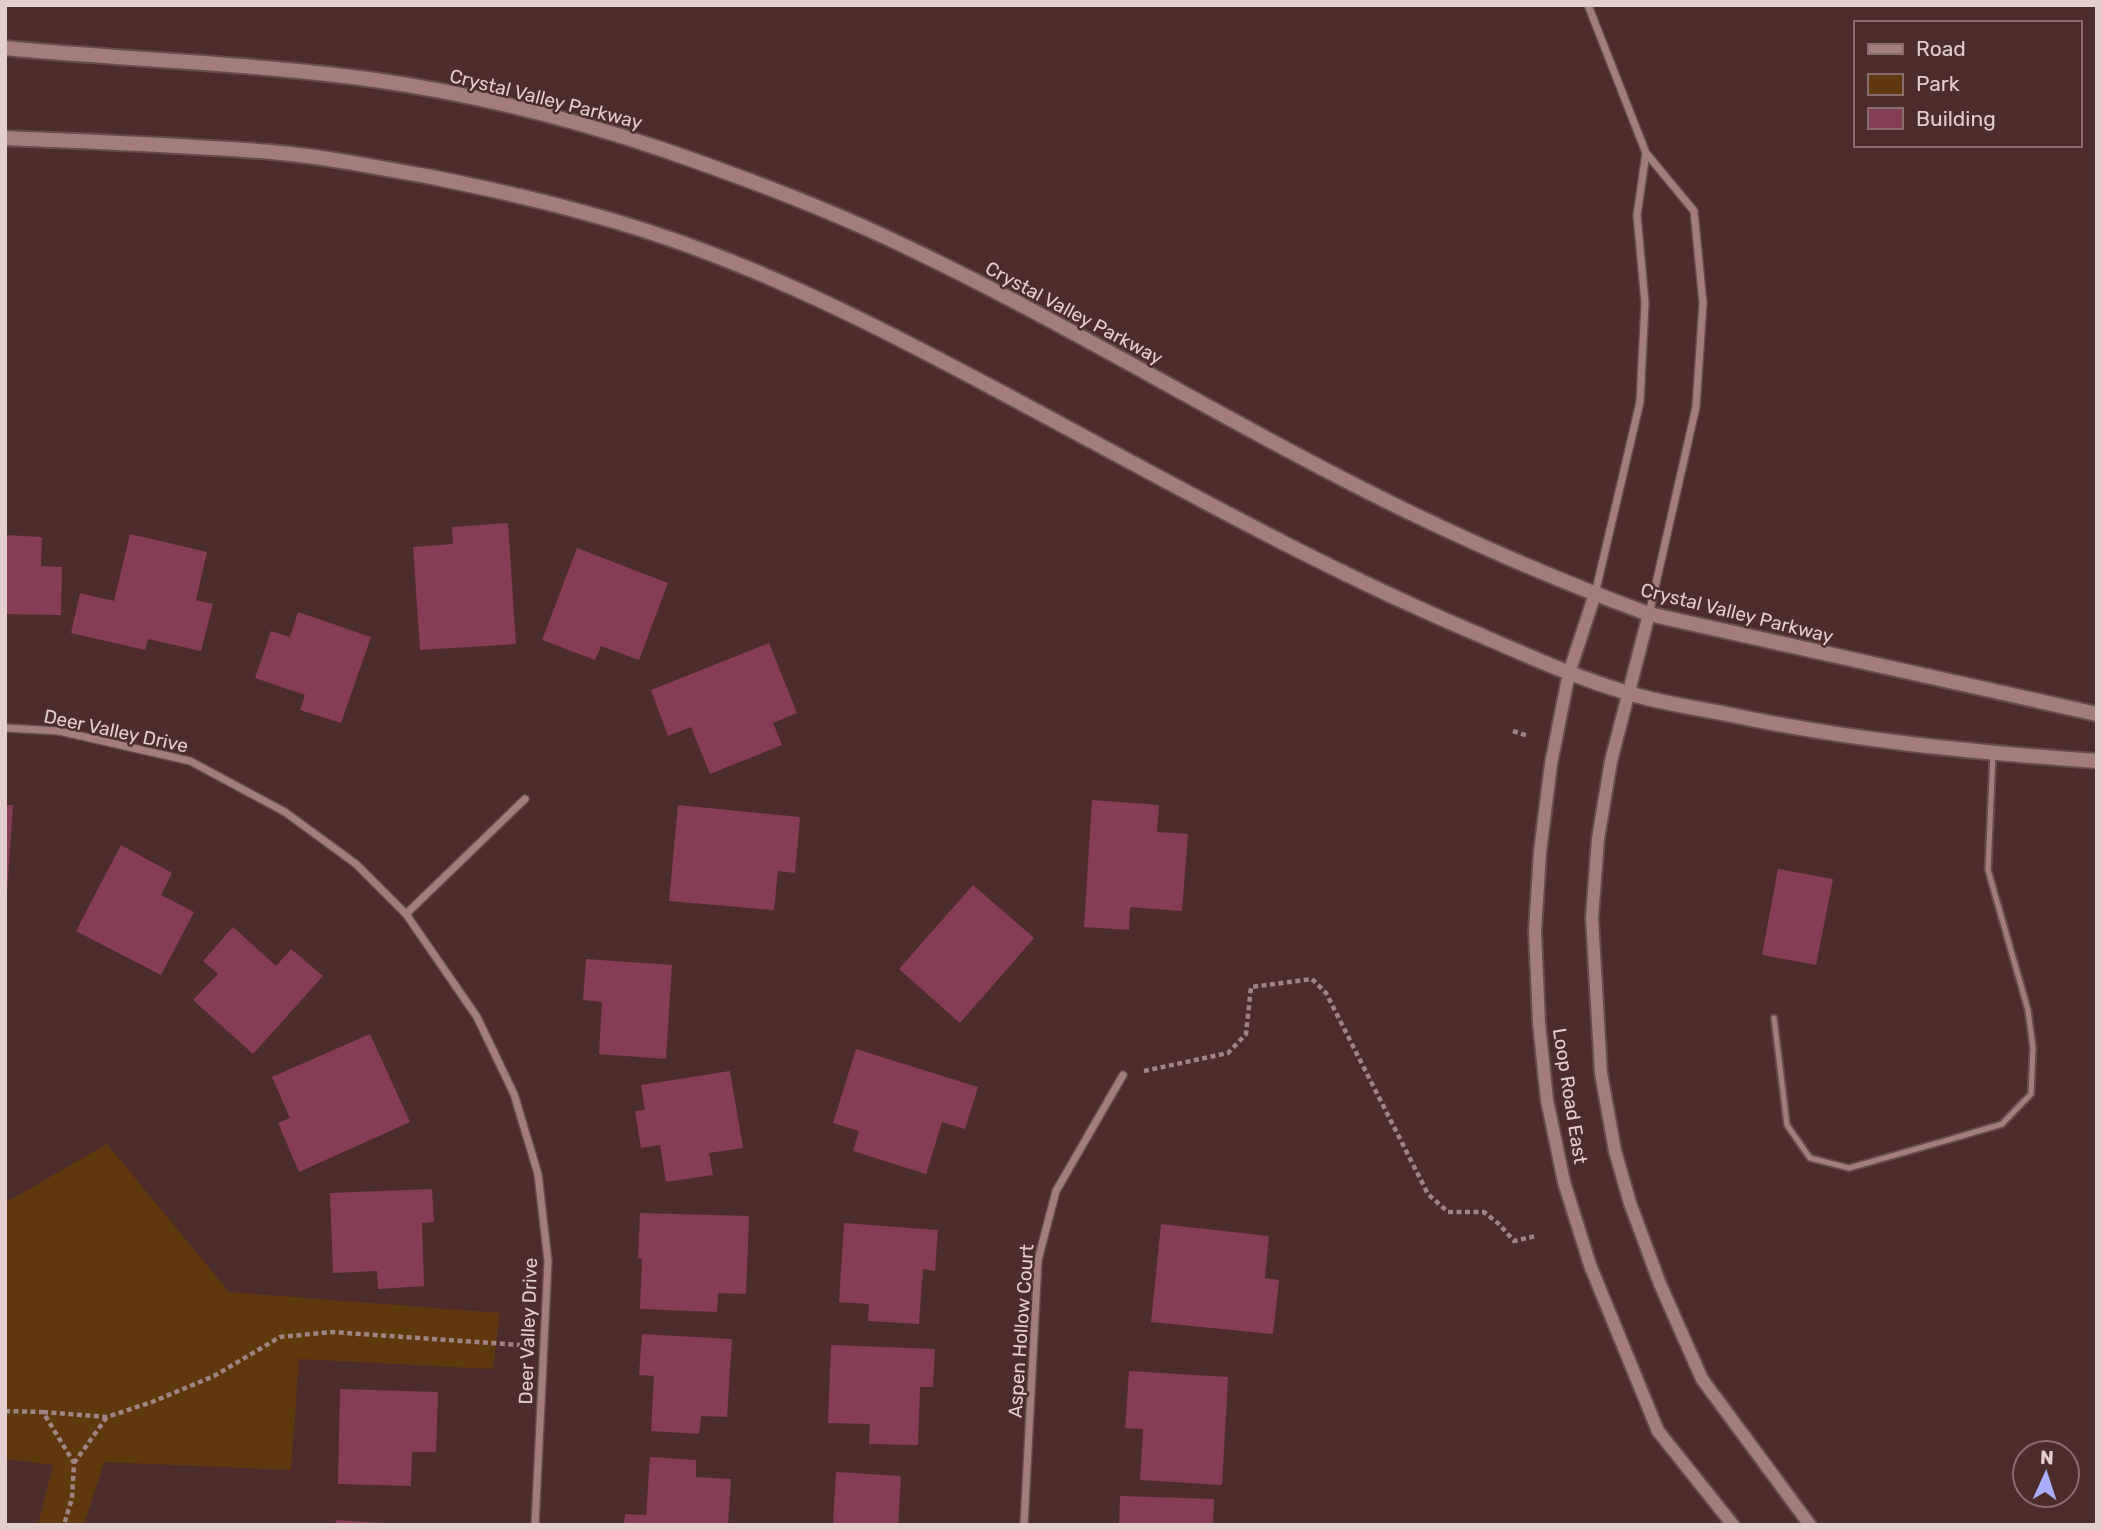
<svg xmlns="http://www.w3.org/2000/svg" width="2102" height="1530" font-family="Rubik,sans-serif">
	<rect width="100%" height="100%" fill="#4d2d2c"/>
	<polygon fill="#60380d" points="107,1144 229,1292 500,1313 493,1369 299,1359 291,1470 104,1462 84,1525 38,1525 53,1465 5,1459 5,1203"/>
	<g fill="#853d55">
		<polygon points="508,523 516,644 420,650 413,547 453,544 452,527"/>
		<polygon points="130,534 207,552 196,600 213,604 201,651 148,639 145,650 71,633 80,593 114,601"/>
		<polygon points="5,535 42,537 41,566 62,567 61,615 5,614"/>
		<polygon points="577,548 668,583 639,660 601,646 595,660 542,640"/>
		<polygon points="298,612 371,637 341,723 300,710 305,695 255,678 271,631 290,637"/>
		<polygon points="769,643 797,713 773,723 782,745 710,774 691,727 668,736 651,690"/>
		<polygon points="1092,800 1159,805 1157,832 1188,834 1182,911 1130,907 1129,930 1084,927"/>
		<polygon points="5,805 13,805 7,893 5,893"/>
		<polygon points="678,805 800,817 795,873 778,871 774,910 669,901"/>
		<polygon points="121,845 172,873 161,895 194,912 161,975 76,931"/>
		<polygon points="1778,869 1833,879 1816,965 1762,955"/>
		<polygon points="973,885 1034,938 960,1023 899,969"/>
		<polygon points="233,927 276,966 291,949 323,976 253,1054 193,1000 218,974 203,961"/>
		<polygon points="586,959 672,965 666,1059 599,1054 602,1002 583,1000"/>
		<polygon points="370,1034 410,1122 299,1172 278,1123 290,1118 272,1077"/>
		<polygon points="856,1049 978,1087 965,1129 942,1122 926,1174 853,1151 859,1131 833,1123"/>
		<polygon points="730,1071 743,1148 709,1153 713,1175 666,1182 660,1145 641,1148 635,1111 645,1110 641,1085"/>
		<polygon points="432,1189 434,1222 422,1223 424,1286 378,1289 377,1271 333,1273 330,1193"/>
		<polygon points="640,1213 749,1216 746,1294 718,1293 717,1312 640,1309 642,1259 638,1258"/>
		<polygon points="844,1223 938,1230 935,1271 923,1269 919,1324 868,1321 869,1304 839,1302"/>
		<polygon points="1161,1224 1269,1236 1265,1278 1279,1280 1273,1334 1151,1322"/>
		<polygon points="642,1334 732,1339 727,1417 701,1416 699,1434 651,1431 654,1376 639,1375"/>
		<polygon points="831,1345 935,1349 933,1387 920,1387 918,1445 869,1444 870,1424 828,1423"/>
		<polygon points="1129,1371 1228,1377 1222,1485 1140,1480 1143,1429 1125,1428"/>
		<polygon points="340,1389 438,1392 436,1452 412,1452 411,1486 338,1484"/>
		<polygon points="650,1457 696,1460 696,1477 731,1479 728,1525 624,1525 625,1514 646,1515"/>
		<polygon points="836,1472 901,1476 898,1525 833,1525"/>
		<polygon points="1120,1496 1214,1499 1213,1525 1119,1525"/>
		<polygon points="336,1520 386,1523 386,1525 335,1525"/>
	</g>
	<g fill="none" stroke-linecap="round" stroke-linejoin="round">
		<g stroke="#664c4c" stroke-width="9">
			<polyline id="service" points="1774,1018 1787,1125 1810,1158 1849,1168 1955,1138 2002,1124 2031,1094 2033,1048 2028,1010 1988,870 1993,753"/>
		</g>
		<g stroke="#664c4c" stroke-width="10">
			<g id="minor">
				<polyline points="1588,5 1646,153 1694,211 1703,303 1696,407 1649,614"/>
				<polyline points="1595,594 1640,402 1645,303 1637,215 1646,153"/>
				<polyline points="5,728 59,731 190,761 285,812 356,864 406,914 477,1017 514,1094 538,1174 548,1261 535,1525"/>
				<polyline points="406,914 525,799"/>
				<polyline points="1024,1525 1038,1260 1056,1191 1123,1075"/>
			</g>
		</g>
		<g stroke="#664c4c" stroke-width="16">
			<g id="tertiary">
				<polyline points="1595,594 1569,673 1551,764 1540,852 1535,931 1539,1023 1547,1100 1564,1182 1590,1265 1658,1431 1733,1525"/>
				<polyline points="1649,614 1611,761 1598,839 1592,918 1601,1073 1615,1151 1630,1203 1660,1284 1702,1379 1810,1525"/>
			</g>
		</g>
		<g stroke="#664c4c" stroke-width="18">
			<g id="secondary">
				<path d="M5 48C129 60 252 63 375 80 474 94 573 119 667 151 739 176 812 203 881 235 1063 319 1233 427 1413 514 1490 551 1569 585 1649 614L2097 714"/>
				<path d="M5 138C94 142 183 145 271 152 327 157 382 168 436 178 530 197 625 220 714 255 811 292 903 340 995 389 1155 474 1313 565 1480 635 1528 656 1575 677 1625 692 1656 702 1690 707 1722 713 1846 740 1971 752 2097 761"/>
			</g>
		</g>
		<g stroke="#9e8483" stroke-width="4.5" stroke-dasharray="5 3.5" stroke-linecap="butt">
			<polyline points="1513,731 1528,736"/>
			<polyline points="1144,1071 1228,1053 1246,1034 1251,987 1312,979 1326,993 1428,1194 1448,1212 1484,1212 1499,1224 1514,1241 1536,1236"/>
			<polyline points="5,1411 43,1412 74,1463 72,1498 64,1525"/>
			<polyline points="43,1412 107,1417 152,1402 214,1376 280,1337 332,1332 520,1345"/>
			<polyline points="74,1463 107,1417"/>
		</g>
		<use href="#service" stroke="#a37d7b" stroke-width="5"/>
		<use href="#minor" stroke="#a37d7b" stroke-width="7"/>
		<use href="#tertiary" stroke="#a37d7b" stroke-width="12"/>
		<use href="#secondary" stroke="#a37d7b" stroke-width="14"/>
	</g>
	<g text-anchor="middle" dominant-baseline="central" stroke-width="5" stroke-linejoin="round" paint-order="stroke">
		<g font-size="19" fill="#e3cecd" stroke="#4d2d2c">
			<text transform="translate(546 99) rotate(14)">Crystal Valley Parkway</text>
			<text transform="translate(1074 313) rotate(28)">Crystal Valley Parkway</text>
			<text transform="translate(1737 613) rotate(14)">Crystal Valley Parkway</text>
			<text transform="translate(116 731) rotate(12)">Deer Valley Drive</text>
			<text transform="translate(1570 1096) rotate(81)">Loop Road East</text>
			<text transform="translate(528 1331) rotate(-88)">Deer Valley Drive</text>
			<text transform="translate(1021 1331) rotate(-86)">Aspen Hollow Court</text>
		</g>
	</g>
	<rect width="2102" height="1530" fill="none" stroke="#e3cecd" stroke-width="14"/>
	<rect x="1854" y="21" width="228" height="126" fill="#4d2d2c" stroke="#896d6c" stroke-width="2"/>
	<rect x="1868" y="44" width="35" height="10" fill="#a37d7b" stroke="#896d6c" stroke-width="2"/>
	<text x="1916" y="56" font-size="21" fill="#e3cecd">Road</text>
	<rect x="1868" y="74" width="35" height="21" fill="#60380d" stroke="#896d6c" stroke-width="2"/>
	<text x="1916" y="91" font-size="21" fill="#e3cecd">Park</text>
	<rect x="1868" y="108" width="35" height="21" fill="#853d55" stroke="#896d6c" stroke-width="2"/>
	<text x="1916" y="126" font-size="21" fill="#e3cecd">Building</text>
	<g transform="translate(2046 1474) rotate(3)"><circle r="33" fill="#4d2d2c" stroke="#896d6c" stroke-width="2"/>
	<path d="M0-5L12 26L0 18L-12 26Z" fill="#abaffb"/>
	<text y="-10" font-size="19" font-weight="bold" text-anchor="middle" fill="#e3cecd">N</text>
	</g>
</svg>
